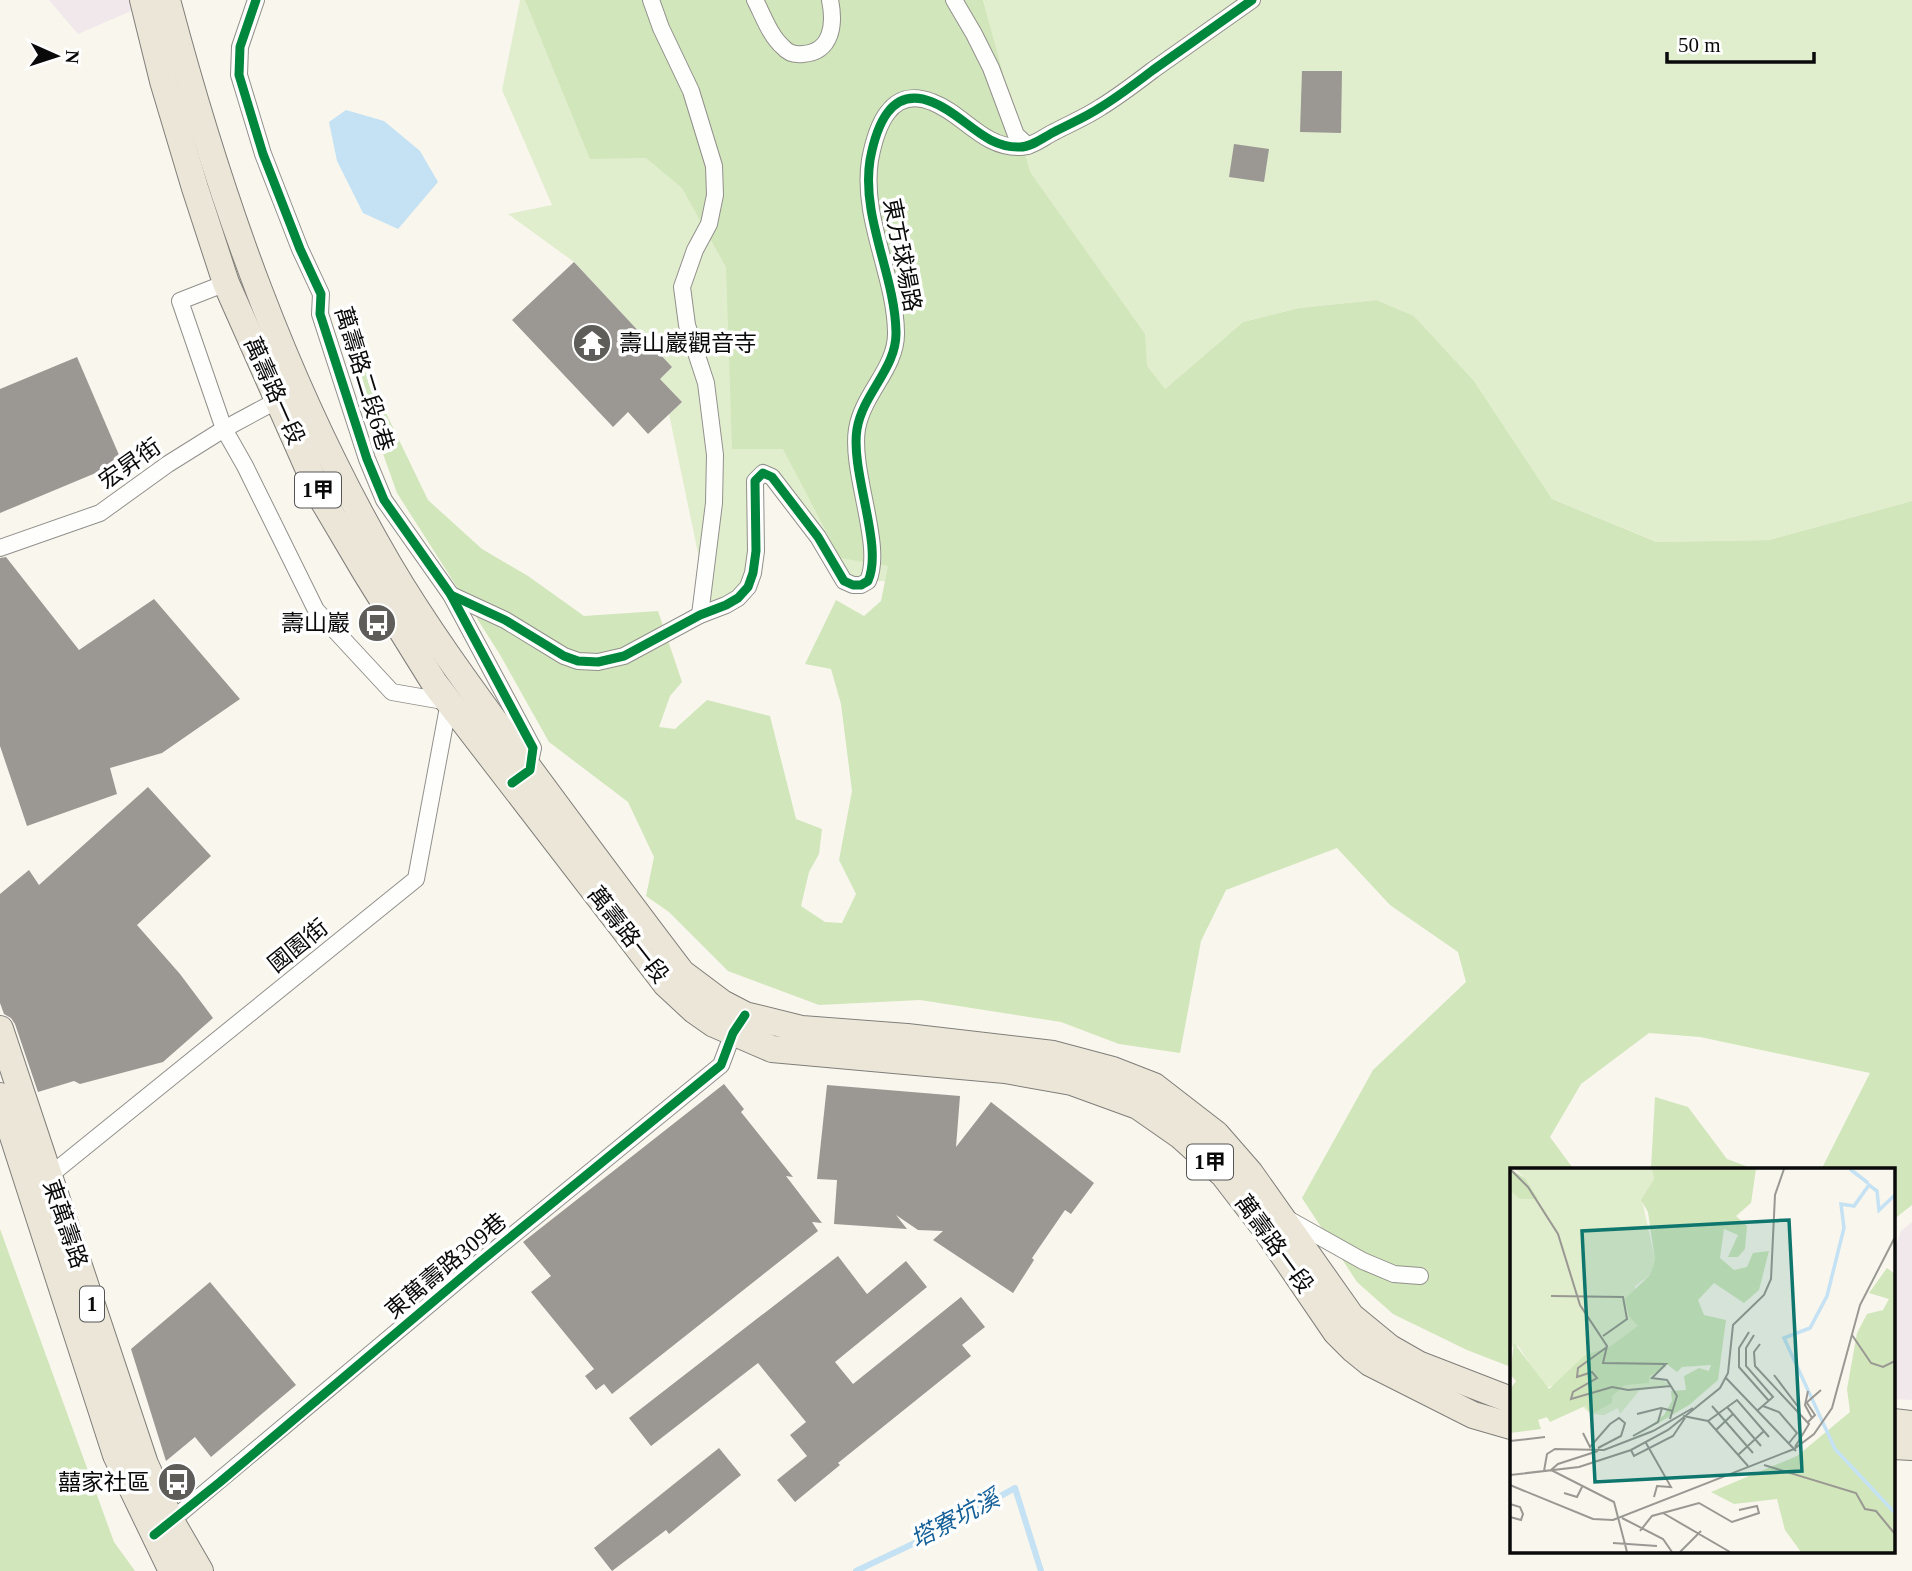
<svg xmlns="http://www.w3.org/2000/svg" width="1912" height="1571" font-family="'Times New Roman','Noto Sans TC',serif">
	<rect width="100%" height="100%" fill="#f9f6ed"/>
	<g fill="#f0e8eb">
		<polygon points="49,0 129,0 131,11 78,34"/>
		<polygon points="1912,1222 1912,1400 1893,1399 1893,1253 1901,1231"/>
	</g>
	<polygon fill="#e1eecd" points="520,0 755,0 1020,138 983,0 1912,0 1912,501 1769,540 1658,542 1552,499 1472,380 1414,316 1375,300 1299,308 1243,322 1165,389 908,581 868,581 853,585 764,474 753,573 738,598 710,611 669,414 682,402 660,379 672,367 574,262 508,214 552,205 502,90"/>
	<g fill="#d1e6bb">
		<polygon points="525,0 983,0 1030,172 1145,334 1147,366 1165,389 1243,322 1299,308 1376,300 1414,316 1473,380 1552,499 1657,542 1769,540 1912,501 1912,1205 1893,1220 1893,1170 1821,1170 1870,1073 1700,1037 1649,1033 1581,1084 1550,1137 1572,1167 1572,1170 1511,1170 1511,1367 1467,1350 1393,1314 1357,1282 1302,1198 1373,1070 1466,982 1458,952 1390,905 1337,848 1226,890 1201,941 1180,1053 1119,1044 1061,1022 920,1000 819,1005 728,971 669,912 646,896 654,857 628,802 549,742 499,653 397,493 344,344 358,355 428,500 482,549 528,576 584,616 658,611 682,682 670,696 659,727 675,729 707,700 770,716 796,819 822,829 819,854 809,872 801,906 825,922 842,923 856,894 839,860 852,791 841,704 831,669 805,664 836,600 864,616 881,601 888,566 840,558 783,449 732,449 726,267 682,188 646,158 590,159"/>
		<polygon points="1655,1097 1688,1107 1727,1159 1757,1170 1653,1170 1651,1168"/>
		<polygon points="0,1229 114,1542 135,1571 0,1571"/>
	</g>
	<polygon fill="#c4e2f3" points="346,110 384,121 420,151 438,182 398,229 363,213 337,161 329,122"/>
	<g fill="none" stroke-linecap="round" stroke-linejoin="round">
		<polyline stroke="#c4e2f3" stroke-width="6" points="856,1571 921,1540 1015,1488 1041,1571"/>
	</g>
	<g fill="#9b9894">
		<polygon points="1302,71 1342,71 1341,133 1300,132"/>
		<polygon points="1234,144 1269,149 1264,182 1229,177"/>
		<polygon points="574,262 672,367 660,379 682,402 648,434 628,412 613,427 512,320"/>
		<polygon points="77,357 122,462 0,513 0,389"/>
		<polygon points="6,557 79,650 154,599 240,699 162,753 110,768 117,794 27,826 0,746 0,558"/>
		<polygon points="148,787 211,856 137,925 180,974 213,1018 163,1062 80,1084 74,1081 38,1092 15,1024 11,1018 4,1014 0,1003 0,894 29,870 39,885"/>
		<polygon points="724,1084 744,1109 741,1112 793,1177 786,1176 822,1223 812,1222 818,1231 612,1394 604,1384 596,1390 585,1376 594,1369 531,1292 551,1276 523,1242"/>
		<polygon points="827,1085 960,1096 956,1147 991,1102 1094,1183 1071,1214 1065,1210 1032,1258 1034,1260 1013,1293 933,1240 943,1231 918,1230 896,1215 907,1229 834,1224 837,1180 817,1179"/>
		<polygon points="838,1256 867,1294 906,1261 927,1287 835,1362 853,1384 961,1297 985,1327 962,1345 971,1356 838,1463 840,1465 795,1502 777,1480 807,1456 790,1435 806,1422 758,1363 651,1446 629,1418"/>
		<polygon points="210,1282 296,1385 211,1457 195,1437 166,1461 131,1349"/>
		<polygon points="719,1448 741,1475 669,1534 666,1530 612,1571 594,1548"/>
	</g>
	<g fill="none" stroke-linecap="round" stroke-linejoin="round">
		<g stroke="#92908c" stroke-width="18">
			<g id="street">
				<polyline points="256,0 240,47 239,75 263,154 300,249 321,294 320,314 367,459 384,500 451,595 533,748 528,771"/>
				<polyline points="651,0 661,28 691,91 714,166 715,195 709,224 695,250 682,287 687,325 706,383 715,455 714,503 700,615"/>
				<path d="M755 0C763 15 770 36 783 47 788 53 795 55 803 54 832 52 835 24 830 0"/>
				<polyline points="954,0 974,34 991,68 1016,135 1028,146"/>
				<polyline points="226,283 180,301 224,429 245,466 316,610 392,692 449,702"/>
				<polyline points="0,548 100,513 168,464 224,429 278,400"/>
				<path d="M451 595 505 620 564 656 578 661 598 662 624 656 700 615 726 605 738 598 748 587 753 573 756 551 755 481 763 473 772 477 818 537 844 581 853 585H861L868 581C884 546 850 472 857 429 863 393 897 368 896 332 895 275 861 218 870 160 876 128 890 85 932 102 964 114 983 148 1020 147 1032 147 1044 137 1054 132 1069 124 1086 117 1101 107 1119 96 1136 83 1153 70 1186 47 1219 23 1252 0"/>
				<polyline points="49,1176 416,879 449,702 451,700"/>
				<polyline points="1288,1219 1363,1261 1394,1274 1420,1276"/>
				<polyline points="165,1526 480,1262 721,1065 733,1033 738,1026"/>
			</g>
		</g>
		<g stroke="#7f7e7a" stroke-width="28">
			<g id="primary">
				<polyline points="143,0 163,81 195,188 226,283 321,497 366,573 435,684 666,984 694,1010 714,1024 772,1049 1005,1070 1072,1082 1138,1106 1181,1136 1223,1174 1267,1231 1336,1332 1354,1350 1370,1363 1473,1415 1511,1426"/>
				<path d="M167 0C219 196 286 389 389 565 431 636 480 701 528 767 579 836 630 905 682 973L722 1003 745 1015 802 1029 907 1037 1053 1054 1113 1070 1154 1086 1216 1134 1250 1173 1351 1316 1390 1348 1418 1364 1511 1400"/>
				<polyline points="0,1029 145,1464 171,1521 200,1571"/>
				<polyline points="0,1096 116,1455 172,1571"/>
				<polyline points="1893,1422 1912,1424"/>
				<polyline points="1893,1446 1912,1447"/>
			</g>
		</g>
		<use href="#street" stroke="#fefefc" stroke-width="16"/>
		<use href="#primary" stroke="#ebe6d7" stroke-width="26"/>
		<g stroke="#fff" stroke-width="13">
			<g id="cycleway">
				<polyline points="256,0 240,47 239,75 263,154 300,249 321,294 320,314 367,459 384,500 451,595 533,748 530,770 512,783"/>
				<path d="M451 595 505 620 564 656 578 661 598 662 624 656 700 615 726 605 738 598 748 587 753 573 756 551 755 481 763 473 772 477 818 537 844 581 853 585H861L868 581C884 546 850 472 857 429 863 393 897 368 896 332 895 275 861 218 870 160 876 128 890 85 932 102 964 114 983 148 1020 147 1032 147 1044 137 1054 132 1069 124 1086 117 1101 107 1119 96 1136 83 1153 70 1186 47 1219 23 1252 0"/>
				<polyline points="154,1535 220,1482 480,1262 721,1065 733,1033 745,1015"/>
			</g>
		</g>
		<use href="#cycleway" stroke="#00873e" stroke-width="9"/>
	</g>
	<defs>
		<g id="temple-disc" transform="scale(2.0125)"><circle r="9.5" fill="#5e5d59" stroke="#fff"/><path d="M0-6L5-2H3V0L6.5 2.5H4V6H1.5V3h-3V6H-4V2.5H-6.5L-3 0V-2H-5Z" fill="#fff"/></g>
		<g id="bus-disc" transform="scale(2.0125)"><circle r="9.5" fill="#5e5d59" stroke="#fff"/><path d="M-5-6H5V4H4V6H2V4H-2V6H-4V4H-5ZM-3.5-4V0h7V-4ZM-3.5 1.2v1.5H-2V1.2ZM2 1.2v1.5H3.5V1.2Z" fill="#fff"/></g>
	</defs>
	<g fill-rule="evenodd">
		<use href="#temple-disc" x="592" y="343"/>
		<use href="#bus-disc" x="377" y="623"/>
		<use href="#bus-disc" x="177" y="1482"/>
	</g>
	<g text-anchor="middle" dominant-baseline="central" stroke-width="7" stroke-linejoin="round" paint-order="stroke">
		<g fill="#fff" stroke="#545454" stroke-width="2">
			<rect x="295" y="472.5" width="46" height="35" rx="5"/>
			<rect x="1187" y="1144.5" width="46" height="35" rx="5"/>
			<rect x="80" y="1286.5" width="24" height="35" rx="5"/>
		</g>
		<g font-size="21" font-weight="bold" fill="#0a0a0a">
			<text x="318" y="490">1甲</text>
			<text x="1210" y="1162">1甲</text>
			<text x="92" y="1304">1</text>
		</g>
		<g font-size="23" fill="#0a0a0a" stroke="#fff">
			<text transform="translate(902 255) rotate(79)">東方球場路</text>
			<text transform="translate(364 379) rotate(73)">萬壽路二段6巷</text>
			<text transform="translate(274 391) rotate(66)">萬壽路一段</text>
			<text transform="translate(130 464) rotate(-35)">宏昇街</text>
			<text transform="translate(628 935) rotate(52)">萬壽路一段</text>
			<text transform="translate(298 946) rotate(-39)">國園街</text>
			<text transform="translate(65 1224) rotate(71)">東萬壽路</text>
			<text transform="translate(1274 1244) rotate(54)">萬壽路一段</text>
			<text transform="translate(446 1266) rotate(-40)">東萬壽路309巷</text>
		</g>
		<g font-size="23" fill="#0a0a0a" stroke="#fff" text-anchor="end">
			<text x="619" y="343" text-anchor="start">壽山巖觀音寺</text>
			<text x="350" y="623">壽山巖</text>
			<text x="150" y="1482">囍家社區</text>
		</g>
		<g font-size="24" font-style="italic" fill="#166098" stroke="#fff">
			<text transform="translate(955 1519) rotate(-28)">塔寮坑溪</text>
		</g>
	</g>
	<g transform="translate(1510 1168)">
		<rect width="385" height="385" fill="#f9f6ed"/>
		<path d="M5 1H142L144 11 132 32 145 92 140 107 125 118 129 158 156 191V199L143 209 161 216 129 223 110 246 108 240 94 247 81 246 46 216 36 220 8 178 0 179V23L10 31 15 10Z" fill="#e1eecd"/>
		<path d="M0 1 15 10 28 31H10L0 23ZM142 1H246L241 35 226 48 237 58 235 81 228 89H218L228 67 214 61 210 90 224 102 237 99 243 85 259 83 249 122 234 135 204 115 188 132 194 147 216 152 208 212 179 237 128 267 154 247 162 233 161 223 176 222 174 208 189 200 199 203 201 197 172 199 167 204 154 194 153 200 139 208V215L115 217 102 228V235L81 246 75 238 40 254 37 249 28 252 31 261 0 265V221L6 213 0 206 4 175 39 221 74 188 101 178 128 158 119 148 115 131 140 107 145 92 138 44 131 32 144 11ZM377 100 385 106V384H291L275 362 267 331 224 336 201 324 287 288 340 244 337 221 347 165 357 146 373 142 379 131 359 125Z" fill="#d1e6bb"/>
		<path fill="none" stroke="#c4e2f3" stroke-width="3.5" d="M340 1 358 15M385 27 369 42 367 23 359 17 344 38 331 36 334 60 317 128 300 160 274 170 325 281 385 345"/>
		<path fill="none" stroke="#999892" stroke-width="2" d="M0 1 18 19 48 66 70 137 97 178 93 195 156 196 142 210 157 212 167 228 160 251M41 128 113 129 117 151 93 168M239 164 229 180V199L259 233M244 167 236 180V198L263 229 248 242M342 167 361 195 373 199 385 193M250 176 244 184 245 198 299 256 285 279M97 179 68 200 67 209 82 204 87 210 63 224 61 231 102 219 118 222 161 218M264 207 289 240M216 210 286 283M298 223 295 237 302 250M297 235 305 247 298 254M295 236 311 222M202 238 243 285M253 238 269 244 287 265 279 275M217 239 251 278M127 246 151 240 163 243M173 248 198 253 238 298M198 253 227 232 259 269M206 262 223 246M73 265 80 279 100 256 109 250 115 255 111 268 88 280M123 268 148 254 152 240M0 273 35 269M136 275 161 319 147 318 144 329M121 282 124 288 163 268 175 250M88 283 48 296 41 302 104 334 117 384M228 287 254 263M254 297 346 325 355 341 366 343 385 366M34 303 37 286 45 281 94 282 143 263 183 240M0 307 69 299 121 282 158 262 210 220 218 205 223 157 254 127 261 111 265 27 274 1M0 317 83 351 103 352 284 281 304 266 322 240 350 137 385 69M54 325 67 329 72 319M0 336 10 339 13 346 11 352 0 349M153 345 220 384M112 350 153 371 162 384M130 363 142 348 189 335 222 354 249 345 247 338 229 342M103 375 147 378M170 384 191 363"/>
		<path fill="#0f766e" fill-opacity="0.15" stroke="#0f766e" stroke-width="3.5" d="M279 52 292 303 85 314 72 63Z"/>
		<rect width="385" height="385" fill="none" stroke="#0a0a0a" stroke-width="3.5"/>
	</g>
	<g transform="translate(56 56) rotate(93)" stroke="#ffffff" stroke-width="5" paint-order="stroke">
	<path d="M0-5L12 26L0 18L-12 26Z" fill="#0a0a0a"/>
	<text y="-10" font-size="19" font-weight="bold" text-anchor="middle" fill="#0a0a0a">N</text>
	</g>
	<path d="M1667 52v10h147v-10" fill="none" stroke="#0a0a0a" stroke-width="3.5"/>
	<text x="1678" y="52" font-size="21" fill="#0a0a0a" stroke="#ffffff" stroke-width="5" paint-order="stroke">50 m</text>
</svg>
